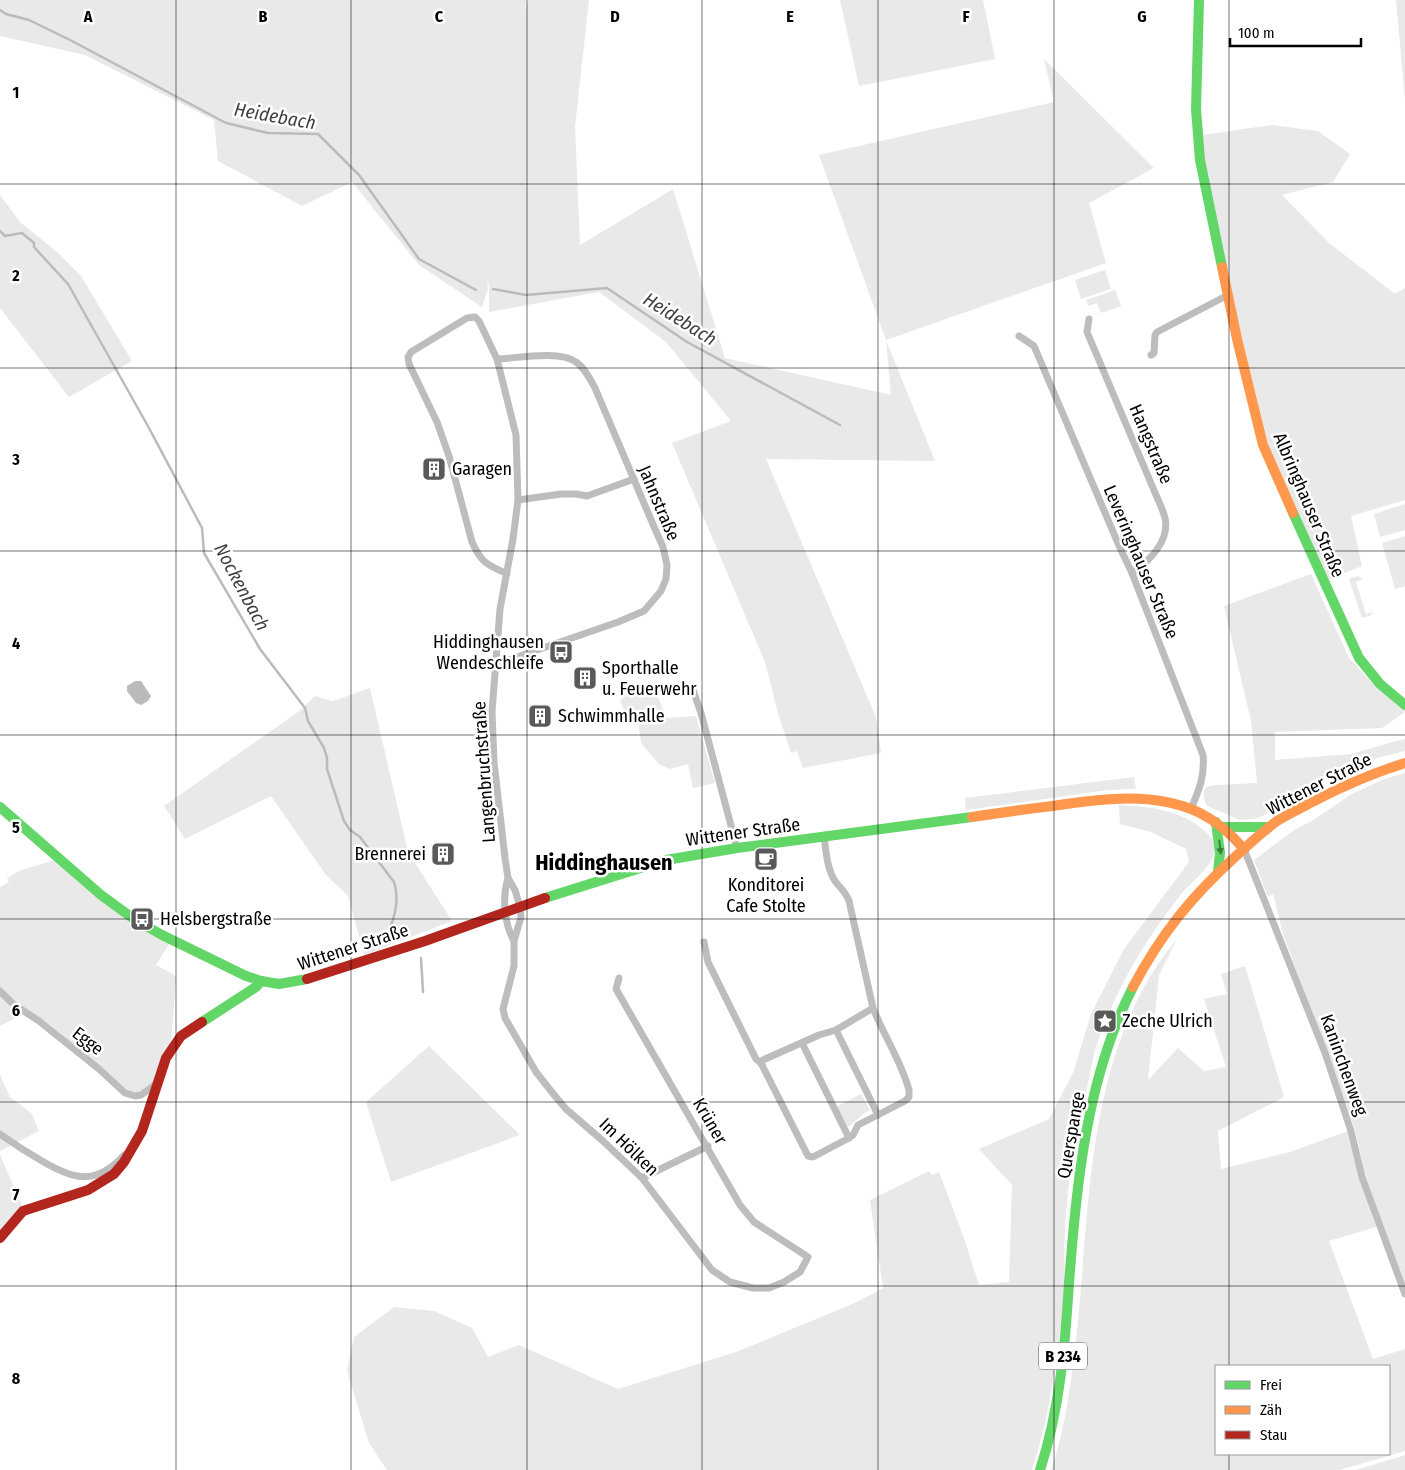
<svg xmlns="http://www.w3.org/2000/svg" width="1405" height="1470" font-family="'Fira Sans Condensed',sans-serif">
	<rect width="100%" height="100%" fill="#fff"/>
	<g fill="#e9e9e9" fill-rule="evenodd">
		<polygon points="0,0 526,0 525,12 528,0 589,0 575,127 580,245 673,189 725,358 891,395 886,340 819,155 1054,102 1044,59 1154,168 1089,203 1106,263 886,340 935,461 766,459 876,717 881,753 803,768 797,751 791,753 778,713 765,662 672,443 731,421 666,342 599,292 489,312 489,285 487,283 488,289 482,307 419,265 352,182 302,206 218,161 214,120 85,55 0,36"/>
		<polygon points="840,0 983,0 995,59 859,86"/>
		<polygon points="1396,0 1405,0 1405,100"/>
		<polygon points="1272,125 1318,131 1350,154 1333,182 1282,195 1329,243 1395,294 1405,288 1405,500 1351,516 1362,566 1327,580 1270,451 1239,327 1205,172 1202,135"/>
		<polygon points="0,195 20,222 57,252 81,276 132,361 69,397 0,308"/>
		<polygon points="1105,270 1111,289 1081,299 1075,280"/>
		<polygon points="1115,290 1121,306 1101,313 1097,303 1088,306 1086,300"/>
		<polygon points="1405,504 1405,530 1380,537 1374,514"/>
		<polygon points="1405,536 1405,586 1395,589 1382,543"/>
		<path d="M1311 574 1349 658 1374 685 1405 711V712L1382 728 1275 732V760L1352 754 1392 742 1405 739V751L1366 761 1343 771 1262 816 1254 819 1240 820 1207 806C1204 799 1202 794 1206 787L1215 785 1257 783 1251 721 1224 606Z"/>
		<polygon points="1358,576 1363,579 1356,582 1366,614 1373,612 1370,616 1362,618 1349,579"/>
		<polygon points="370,688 408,852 452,921 364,955 348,896 326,875 271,796 185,839 164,806 298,712 315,696 333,701"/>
		<polygon points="629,692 656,693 667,718 696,716 715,783 693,788 688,764 670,769 660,765 641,743 637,713 624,710 620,700"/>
		<polygon points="1405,773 1405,1287 1365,1174 1355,1129 1283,934 1273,894 1268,897 1254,860 1294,830 1310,822 1350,795 1384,779"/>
		<polygon points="1134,777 1136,789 1108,790 966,810 965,798"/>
		<path d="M1119 805C1150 807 1181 809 1206 832 1211 837 1215 841 1215 848 1215 866 1189 883 1179 897 1144 942 1114 992 1096 1047 1092 1060 1090 1075 1087 1088 1077 1130 1069 1173 1066 1215 1063 1245 1066 1275 1063 1305 1057 1360 1049 1418 1032 1470H387L369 1443 347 1371 354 1337 394 1307 434 1311 472 1328 488 1357 519 1345 618 1389 736 1352 855 1303 883 1288 870 1200 929 1171 932 1175 939 1172 964 1238 979 1285 1009 1282 1012 1185 979 1149 1049 1119 1073 1073 1091 1014 1124 949 1189 862 1186 849 1151 832 1120 824Z"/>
		<polygon points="54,860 94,896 132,922 169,944 156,965 176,976 171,1045 155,1081 138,1093 128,1091 48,1023 29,1011 0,1026 0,887 9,882 7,878 19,871"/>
		<path d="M1177 939 1159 975 1148 1080 1178 1048 1204 1071 1226 1067 1204 999 1227 994 1221 974 1245 966 1284 1097 1218 1131 1221 1169 1290 1152 1348 1131 1360 1178 1376 1227 1329 1241 1373 1359 1405 1349V1451L1339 1470H1051C1063 1437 1068 1401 1073 1366 1092 1223 1079 1056 1177 939ZM1216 1366H1389V1454H1216Z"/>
		<polygon points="429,1046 520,1135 391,1182 366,1102"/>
		<polygon points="0,1075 10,1097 32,1114 39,1131 0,1151"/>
		<polygon points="861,1094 870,1110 863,1114 850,1126 845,1126 837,1109 838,1106"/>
		<polygon points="0,1155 23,1208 0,1233"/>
		<polygon points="1405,1455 1405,1470 1356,1470"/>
	</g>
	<polygon fill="#bbb" points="135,681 141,681 151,696 148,701 141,705 136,703 127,691 127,686"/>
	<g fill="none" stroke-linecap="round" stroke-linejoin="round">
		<g stroke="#bbb" stroke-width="2.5">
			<polyline points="0,10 6,14 29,20 72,41 226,123 268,133 318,134 359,175 419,259 476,290"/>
			<path d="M0 231 5 236 22 233 34 243V247L68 284 149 428 202 528 204 553 260 649 305 708 308 721 324 748 327 758V769L344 821 350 830 360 837 394 882C399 897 396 913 390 928"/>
			<polyline points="493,289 526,295 607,288 687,342 840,425"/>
			<polyline points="421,958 423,992"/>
		</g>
		<g stroke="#bdbdbd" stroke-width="7">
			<path d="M1089 319 1087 332 1156 495C1159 502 1163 510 1165 518 1170 541 1149 561 1132 573"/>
			<path d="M1019 336 1034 346 1120 548 1132 573 1203 755C1205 776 1199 790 1191 809"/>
			<polyline points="1151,355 1154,353 1155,335 1157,332 1228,295"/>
			<polyline points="518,500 561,494 576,494 587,496 634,479"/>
			<path d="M507 574C487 564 482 564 472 542L449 456 437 422 409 364 408 357 411 352 467 318 475 317 479 321 497 359 516 435 518 500 513 539 500 609 492 712 494 762 505 858 508 878 515 890 520 907 521 917 514 941V966L503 1009 505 1018 536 1072 555 1096 566 1109 603 1141 642 1178 712 1270 730 1282 753 1288H769L784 1282 800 1272 808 1257 754 1222 740 1205 616 989 619 978"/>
			<path d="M494 665 618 622 644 611 661 591 666 579 667 565 663 547 655 529 595 388C590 379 585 368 576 362 560 350 518 358 497 359"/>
			<polyline points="692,687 701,713 737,848"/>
			<path d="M824 836C826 851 827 869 835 881 840 888 846 892 849 901L873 1008C884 1036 901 1061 909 1090V1097L905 1101 858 1125 853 1135 849 1138 813 1157 808 1156 761 1063 763 1060 819 1035 836 1030 873 1008"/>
			<polyline points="1244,849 1325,1053 1351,1131 1362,1177 1405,1294"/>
			<path d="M508 878C502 898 504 923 514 941"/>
			<polyline points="704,942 708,962 756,1059 761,1063"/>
			<polyline points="0,991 13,1004 39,1021 99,1069 125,1093 135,1096 141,1095 156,1084"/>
			<polyline points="836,1030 878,1115"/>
			<polyline points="802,1043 849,1138"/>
			<path d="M0 1134C14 1144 28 1153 42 1161 74 1180 96 1186 124 1155"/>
			<polyline points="642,1178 708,1146"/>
		</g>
		<g stroke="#63d668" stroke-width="10">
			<polyline points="1199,0 1196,109 1200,160 1222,267"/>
			<polyline points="1293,513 1359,658 1380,684 1405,705"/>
			<polyline points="0,807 101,895 134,919 162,935 246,976 261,981 279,984 307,979"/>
			<polyline points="1216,822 1220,853 1218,872"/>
			<polyline points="1223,827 1269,827"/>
			<polyline points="545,898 666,860 737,848 972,817"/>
			<polyline points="202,1022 256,987 261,981"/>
			<path d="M1040 1470C1060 1409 1065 1346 1069 1283 1077 1182 1086 1079 1133 987"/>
		</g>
		<g stroke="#ff974d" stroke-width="10">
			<polyline points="1222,267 1237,339 1263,445 1293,513"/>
			<path d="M972 817C999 813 1026 809 1052 806 1101 799 1154 791 1200 813 1218 822 1231 834 1244 849"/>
			<path d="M1133 987C1161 934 1191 897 1236 856 1249 844 1262 832 1277 821 1288 814 1301 808 1314 801 1343 786 1373 773 1405 763"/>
		</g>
		<g stroke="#b3261e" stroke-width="10">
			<polyline points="307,979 425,941 545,898"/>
			<polyline points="0,1238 23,1211 88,1190 114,1174 124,1162 142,1131 166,1058 181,1036 202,1022"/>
		</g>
	</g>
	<defs><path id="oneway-solid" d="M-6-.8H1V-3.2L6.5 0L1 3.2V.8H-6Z" transform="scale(1.25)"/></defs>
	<use fill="#3b803e" href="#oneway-solid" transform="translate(1220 847) rotate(83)"/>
	<path fill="none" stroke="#000" stroke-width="1" stroke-opacity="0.55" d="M176 0V1470M351 0V1470M527 0V1470M702 0V1470M878 0V1470M1054 0V1470M1229 0V1366M0 184H1405M0 368H1405M0 551H1405M0 735H1405M0 919H1405M0 1102H1405M0 1286H1405M1229 1454V1470"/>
	<defs>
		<g id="building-square" transform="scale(1.25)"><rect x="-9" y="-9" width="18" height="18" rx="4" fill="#595959" stroke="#fff"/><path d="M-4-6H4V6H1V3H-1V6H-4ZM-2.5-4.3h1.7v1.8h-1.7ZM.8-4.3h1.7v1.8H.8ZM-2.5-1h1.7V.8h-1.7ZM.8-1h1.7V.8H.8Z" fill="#fff"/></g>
		<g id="bus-square" transform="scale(1.25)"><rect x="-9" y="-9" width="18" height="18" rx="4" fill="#595959" stroke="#fff"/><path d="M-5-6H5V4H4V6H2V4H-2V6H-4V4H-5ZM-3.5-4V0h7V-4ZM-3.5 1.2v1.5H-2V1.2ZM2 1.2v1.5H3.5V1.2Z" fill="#fff"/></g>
		<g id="cafe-square" transform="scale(1.25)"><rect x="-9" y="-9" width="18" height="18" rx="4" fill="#595959" stroke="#fff"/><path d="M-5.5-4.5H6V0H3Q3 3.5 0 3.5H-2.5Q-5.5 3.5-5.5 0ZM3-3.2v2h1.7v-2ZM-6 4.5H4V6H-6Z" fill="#fff"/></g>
		<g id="sight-square" transform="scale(1.25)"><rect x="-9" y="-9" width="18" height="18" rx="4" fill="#595959" stroke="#fff"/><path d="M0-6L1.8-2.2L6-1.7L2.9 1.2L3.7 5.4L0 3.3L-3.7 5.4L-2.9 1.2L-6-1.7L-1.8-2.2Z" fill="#fff"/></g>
	</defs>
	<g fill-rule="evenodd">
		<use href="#building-square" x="434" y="469"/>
		<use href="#bus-square" x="561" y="652"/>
		<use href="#building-square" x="585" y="678"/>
		<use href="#building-square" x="540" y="716"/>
		<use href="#building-square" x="443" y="854"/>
		<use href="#cafe-square" x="766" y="859"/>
		<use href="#bus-square" x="142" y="919"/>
		<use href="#sight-square" x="1105" y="1021"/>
	</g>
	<g text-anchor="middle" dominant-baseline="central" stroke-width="5" stroke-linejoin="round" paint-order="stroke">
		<rect fill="#fff" stroke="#4c4c4c" stroke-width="1" x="1039" y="1342.5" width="48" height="27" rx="4"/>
		<g font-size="16" font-weight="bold" fill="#000">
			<text x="1063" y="1356">B 234</text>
		</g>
		<g font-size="18" fill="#000" stroke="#fff">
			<text transform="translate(1151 444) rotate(67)">Hangstraße</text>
			<text transform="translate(659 503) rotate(67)">Jahnstraße</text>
			<text transform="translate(1309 505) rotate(67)">Albringhauser Straße</text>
			<text transform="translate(1141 562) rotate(67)">Leveringhauser Straße</text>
			<text transform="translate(484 772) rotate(-94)">Langenbruchstraße</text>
			<text transform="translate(1319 784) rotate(-27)">Wittener Straße</text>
			<text transform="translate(743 832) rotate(-8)">Wittener Straße</text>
			<text transform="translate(353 947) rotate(-18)">Wittener Straße</text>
			<text transform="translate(88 1041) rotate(38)">Egge</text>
			<text transform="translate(1344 1065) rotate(70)">Kaninchenweg</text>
			<text transform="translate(710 1121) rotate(60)">Krüner</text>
			<text transform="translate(1071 1135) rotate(-80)">Querspange</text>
			<text transform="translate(629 1147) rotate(44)">Im Hölken</text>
		</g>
		<g font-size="18" fill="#000" stroke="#fff" text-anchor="start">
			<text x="452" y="469">Garagen</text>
			<text x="544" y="642" text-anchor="end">Hiddinghausen<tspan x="544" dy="21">Wendeschleife</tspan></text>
			<text x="602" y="668">Sporthalle<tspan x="602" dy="21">u. Feuerwehr</tspan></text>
			<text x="558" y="716">Schwimmhalle</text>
			<text x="426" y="854" text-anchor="end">Brennerei</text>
			<text x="766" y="885" text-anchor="middle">Konditorei<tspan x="766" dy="21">Cafe Stolte</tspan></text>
			<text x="160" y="919">Helsbergstraße</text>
			<text x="1122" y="1021">Zeche Ulrich</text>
		</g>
		<g font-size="19" font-style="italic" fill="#3f3f3f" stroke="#fff">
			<text transform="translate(275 116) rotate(10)">Heidebach</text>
			<text transform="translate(680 319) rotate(32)">Heidebach</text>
			<text transform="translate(242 587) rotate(62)">Nockenbach</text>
		</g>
		<g font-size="22" font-weight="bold" fill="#000" stroke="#fff">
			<text x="604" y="862">Hiddinghausen</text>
		</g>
	</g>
	<g font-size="16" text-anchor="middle" font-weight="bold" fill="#000" stroke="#fff" stroke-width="5" stroke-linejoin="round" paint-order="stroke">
		<text x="88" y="22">A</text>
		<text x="263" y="22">B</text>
		<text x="439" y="22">C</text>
		<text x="615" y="22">D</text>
		<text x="790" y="22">E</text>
		<text x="966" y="22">F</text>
		<text x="1142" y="22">G</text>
		<text x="16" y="98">1</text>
		<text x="16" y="281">2</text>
		<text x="16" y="465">3</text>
		<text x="16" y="649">4</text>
		<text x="16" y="833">5</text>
		<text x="16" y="1016">6</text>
		<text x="16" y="1200">7</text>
		<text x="16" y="1384">8</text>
	</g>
	<rect x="1215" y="1365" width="175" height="90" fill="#ffffff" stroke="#999999"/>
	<rect x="1225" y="1381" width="25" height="8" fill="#63d668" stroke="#999999"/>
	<text x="1260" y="1390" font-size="15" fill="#000000">Frei</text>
	<rect x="1225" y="1406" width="25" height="8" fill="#ff974d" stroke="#999999"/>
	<text x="1260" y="1415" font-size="15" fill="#000000">Zäh</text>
	<rect x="1225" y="1431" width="25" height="8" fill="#b3261e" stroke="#999999"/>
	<text x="1260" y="1440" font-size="15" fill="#000000">Stau</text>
	<path d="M1230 38v8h131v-8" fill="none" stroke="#000000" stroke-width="2.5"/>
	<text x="1238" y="38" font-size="15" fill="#000000" stroke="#ffffff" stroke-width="4" paint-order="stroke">100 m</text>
</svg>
